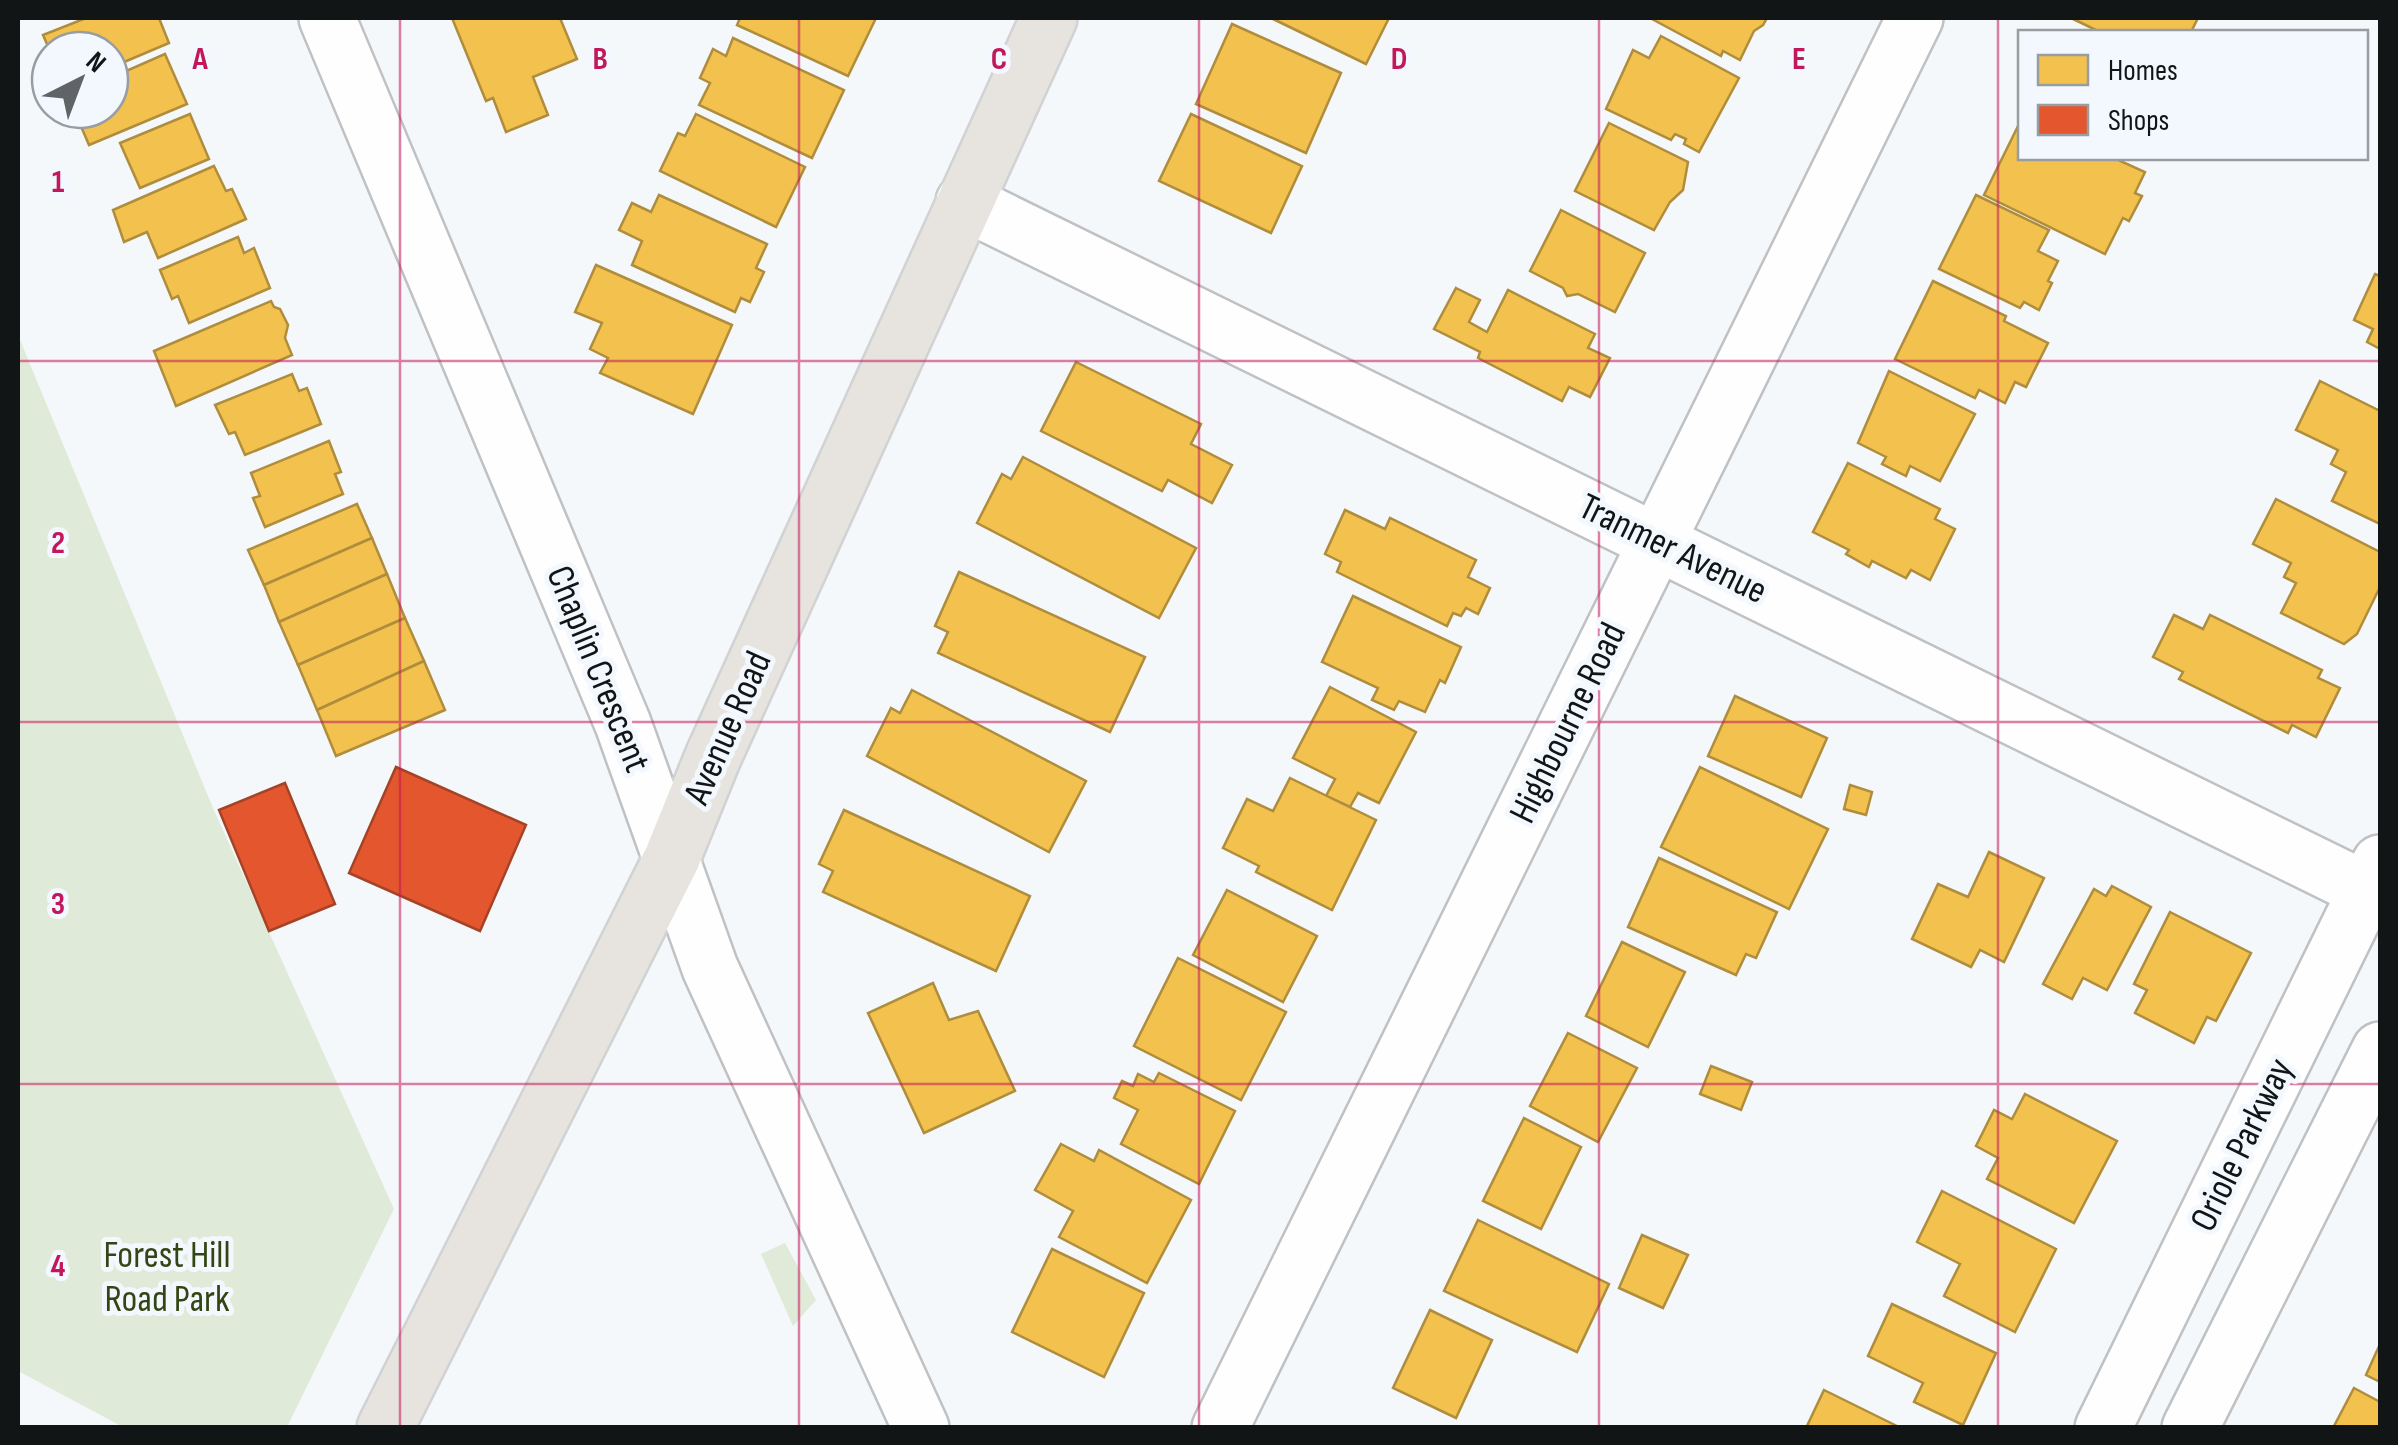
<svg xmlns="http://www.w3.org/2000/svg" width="2398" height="1445" font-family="'Sofia Sans Condensed',sans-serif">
	<rect width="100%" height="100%" fill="#f5f8fb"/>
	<g fill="#e0ead8">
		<polygon points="18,335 213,808 394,1209 287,1427 123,1427 18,1371"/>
		<polygon points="785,1243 816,1300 793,1326 761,1254"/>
	</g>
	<g fill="#f2c14e" stroke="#af8d3d" stroke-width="2.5">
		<polygon points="86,18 159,18 169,43 110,68 110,50 50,51 43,35"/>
		<polygon points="452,18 560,18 577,59 533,77 548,115 506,132 493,98 486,101"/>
		<polygon points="740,18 876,18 848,76 737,25"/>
		<polygon points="1271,18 1389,18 1366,64"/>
		<polygon points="1650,18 1767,18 1763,25 1754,31 1740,60 1723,51 1721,56"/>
		<polygon points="2071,18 2198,18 2191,32 2100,32"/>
		<polygon points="1232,24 1341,73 1306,153 1196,104"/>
		<polygon points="1661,36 1739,78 1699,152 1684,144 1686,139 1675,134 1671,140 1606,109 1633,50 1649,58"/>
		<polygon points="733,38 844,90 812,158 699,105 710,83 700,78 713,49 726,56"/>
		<polygon points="165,54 187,104 89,145 74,110 110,110 110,78"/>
		<polygon points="190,114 209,159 140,188 120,143"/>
		<polygon points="696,114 805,167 776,227 660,171 678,133 685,136"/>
		<polygon points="1191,114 1302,166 1271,233 1159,181"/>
		<polygon points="2020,122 2020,158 2114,158 2145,172 2135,193 2142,196 2129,221 2123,218 2105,254 1984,195"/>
		<polygon points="1609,123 1688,162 1683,190 1670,202 1654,230 1575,191"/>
		<polygon points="214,166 226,191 232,189 246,219 158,258 147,232 124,242 113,210"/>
		<polygon points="659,195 767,244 756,268 764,272 750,302 741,298 735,312 632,265 642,241 619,230 632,203 651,212"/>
		<polygon points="1976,195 2049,230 2038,251 2058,261 2048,281 2052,283 2039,310 2024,302 2020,308 1939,269"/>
		<polygon points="1561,210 1645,253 1615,312 1578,294 1567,296 1563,288 1530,271"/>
		<polygon points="238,237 244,253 254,248 270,288 189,323 178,296 172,299 160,270"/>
		<polygon points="596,265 732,325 693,414 600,373 608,358 590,349 602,323 575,312"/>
		<polygon points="2375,274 2380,276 2380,349 2367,342 2373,329 2354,320"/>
		<polygon points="1933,281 2006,316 2004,321 2048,343 2026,387 2015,382 2005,403 1979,390 1975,398 1895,359"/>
		<polygon points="1456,288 1480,300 1469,322 1487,332 1508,290 1595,334 1588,348 1610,358 1590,397 1569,387 1562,401 1478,358 1480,352 1434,329"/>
		<polygon points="271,301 274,307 280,309 288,325 285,338 292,355 176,406 154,351"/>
		<polygon points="1076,362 1201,424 1191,444 1232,465 1212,503 1168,480 1162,491 1041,431"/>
		<polygon points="1889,371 1975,414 1940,481 1910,466 1906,476 1882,464 1886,457 1858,443"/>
		<polygon points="292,374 299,391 307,388 321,424 245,455 235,432 229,434 215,405"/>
		<polygon points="2320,381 2380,411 2380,524 2332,501 2346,472 2331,464 2338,450 2296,430"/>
		<polygon points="329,441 341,472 335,474 343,494 265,527 253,498 260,496 251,473"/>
		<polygon points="1023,457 1196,548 1159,618 977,523 1002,474 1011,479"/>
		<polygon points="1848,463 1940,509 1935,519 1955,529 1930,580 1911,570 1906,578 1872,561 1869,567 1846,554 1849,550 1813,532"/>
		<polygon points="2276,499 2380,552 2380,587 2357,634 2344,644 2281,613 2296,583 2284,577 2291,563 2253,544"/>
		<polygon points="357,504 372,538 264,585 248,550"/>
		<polygon points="1345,510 1385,529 1390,518 1476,560 1468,577 1490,588 1478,614 1466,608 1461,616 1453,613 1447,626 1337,572 1341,562 1325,554"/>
		<polygon points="372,538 387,574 279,622 264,585"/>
		<polygon points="959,572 1145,657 1110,732 938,653 948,632 935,626"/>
		<polygon points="387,574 405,618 298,665 279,622"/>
		<polygon points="1353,596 1461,647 1445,683 1440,680 1425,712 1399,701 1394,710 1372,700 1378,688 1322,662"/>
		<polygon points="2174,615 2203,629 2210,615 2322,670 2318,678 2340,688 2316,737 2292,725 2288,733 2179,679 2183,672 2153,657"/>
		<polygon points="405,618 424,661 317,710 298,665"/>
		<polygon points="424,661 445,710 336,756 317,710"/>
		<polygon points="1330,687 1416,732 1379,803 1358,793 1350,807 1326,796 1335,779 1293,758"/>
		<polygon points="912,690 1086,781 1049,852 867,756 891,708 900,713"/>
		<polygon points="1735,696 1827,738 1801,797 1708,756"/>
		<polygon points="1700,767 1828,829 1789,909 1661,847"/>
		<polygon points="1290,778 1376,820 1332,910 1256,872 1259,866 1223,848 1247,799 1273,811"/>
		<polygon points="1850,785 1872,792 1866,815 1844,809"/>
		<polygon points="844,810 1030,896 996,971 823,892 833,871 819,864"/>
		<polygon points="1989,852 2044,878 2004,962 1980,950 1971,967 1912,939 1938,884 1968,897"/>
		<polygon points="1659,858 1777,912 1756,958 1746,954 1736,975 1628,927"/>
		<polygon points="2112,886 2151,907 2107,990 2083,978 2072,999 2043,984 2094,889 2106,896"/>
		<polygon points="1227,890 1317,936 1283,1002 1193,955"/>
		<polygon points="2170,912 2251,953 2216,1021 2207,1017 2194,1043 2135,1013 2147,990 2134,984"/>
		<polygon points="1622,942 1685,972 1648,1047 1586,1016"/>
		<polygon points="1178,958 1286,1012 1241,1100 1134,1046"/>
		<polygon points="933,983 949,1020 978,1011 1015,1091 924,1133 868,1013"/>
		<polygon points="1568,1033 1637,1068 1598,1142 1530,1106"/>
		<polygon points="1711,1066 1752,1082 1741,1110 1700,1094"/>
		<polygon points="1159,1073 1235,1111 1199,1184 1121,1144 1138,1110 1114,1098 1122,1081 1133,1086 1138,1074 1154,1082"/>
		<polygon points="2025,1094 2117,1141 2074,1223 1987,1179 1998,1158 1976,1146 1994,1110 2012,1119"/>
		<polygon points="1524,1118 1581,1147 1541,1229 1483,1201"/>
		<polygon points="1061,1144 1094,1161 1099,1150 1191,1200 1147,1283 1059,1237 1073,1211 1035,1190"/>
		<polygon points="1942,1191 2056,1249 2015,1332 1944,1296 1960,1264 1917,1242"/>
		<polygon points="1478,1220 1609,1284 1577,1352 1444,1291"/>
		<polygon points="1642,1235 1688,1255 1663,1308 1619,1288"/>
		<polygon points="1052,1249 1144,1293 1104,1377 1012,1332"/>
		<polygon points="1892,1304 1996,1353 1963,1425 1914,1402 1923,1383 1868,1356"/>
		<polygon points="1430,1310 1492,1340 1456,1418 1393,1388"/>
		<polygon points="2380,1344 2380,1382 2366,1375"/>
		<polygon points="2354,1388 2380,1402 2380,1428 2333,1428"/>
		<polygon points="1824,1390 1901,1428 1806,1428"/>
	</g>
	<g fill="#e4572e" stroke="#a54327" stroke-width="2.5">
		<polygon points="396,767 526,825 480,931 349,873"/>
		<polygon points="285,783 335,904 269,931 219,810"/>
	</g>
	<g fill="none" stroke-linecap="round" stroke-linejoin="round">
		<g stroke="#bfc1c3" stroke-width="60">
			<g id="minor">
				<polyline points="327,18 623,724 710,968 921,1428"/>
				<polyline points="964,202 2380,897"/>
				<polyline points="1220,1428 1915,18"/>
				<polyline points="2103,1428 2380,863"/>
				<polyline points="2190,1428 2380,1050"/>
			</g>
		</g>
		<g stroke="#d0d2d3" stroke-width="60">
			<polyline id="major" points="385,1428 672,858 713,757 1049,18"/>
		</g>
		<use href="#minor" stroke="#fefefe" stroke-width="55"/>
		<use href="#major" stroke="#e7e4df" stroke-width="55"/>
	</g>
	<path fill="none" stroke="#c2185b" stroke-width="2.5" stroke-opacity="0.55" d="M400 18V1428M799 18V1428M1199 18V1428M1599 18V1428M1998 18V1428M18 361H2380M18 722H2380M18 1084H2380"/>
	<g text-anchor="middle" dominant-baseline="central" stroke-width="10" stroke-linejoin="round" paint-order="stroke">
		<g font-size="38" fill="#121516" stroke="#f2f8fe">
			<text transform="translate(1673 549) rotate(26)">Tranmer Avenue</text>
			<text transform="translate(598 669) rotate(68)">Chaplin Crescent</text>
			<text transform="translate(1568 723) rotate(-64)">Highbourne Road</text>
			<text transform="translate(728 728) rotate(-66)">Avenue Road</text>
			<text transform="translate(2242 1145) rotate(-64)">Oriole Parkway</text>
		</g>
		<g font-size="38" fill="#324512" stroke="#f2f8fe">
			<text x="167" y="1255">Forest Hill<tspan x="167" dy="44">Road Park</tspan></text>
		</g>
	</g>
	<g font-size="32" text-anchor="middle" font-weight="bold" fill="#c2185b" stroke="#f2f8fe" stroke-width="10" stroke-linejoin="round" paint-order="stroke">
		<text x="200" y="69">A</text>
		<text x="600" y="69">B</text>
		<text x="999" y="69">C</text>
		<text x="1399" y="69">D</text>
		<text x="1799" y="69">E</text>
		<text x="58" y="192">1</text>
		<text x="58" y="553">2</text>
		<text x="58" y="914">3</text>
		<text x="58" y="1276">4</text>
	</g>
	<rect width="2398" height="1445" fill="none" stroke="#121516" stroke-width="40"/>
	<rect x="2018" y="30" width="350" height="130" fill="#f2f8fe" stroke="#989da1" stroke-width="2.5"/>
	<rect x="2038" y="55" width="50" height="30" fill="#f2c14e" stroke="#989da1" stroke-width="2.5"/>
	<text x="2108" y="80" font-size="30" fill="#121516">Homes</text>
	<rect x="2038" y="105" width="50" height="30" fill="#e4572e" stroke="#989da1" stroke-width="2.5"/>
	<text x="2108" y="130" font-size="30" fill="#121516">Shops</text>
	<g transform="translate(80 80) rotate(42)"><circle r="48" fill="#f2f8fe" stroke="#989da1" stroke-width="2.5"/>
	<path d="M0-8L18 38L0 25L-18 38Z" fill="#616466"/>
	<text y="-15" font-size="28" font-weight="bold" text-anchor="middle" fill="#121516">N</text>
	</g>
</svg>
